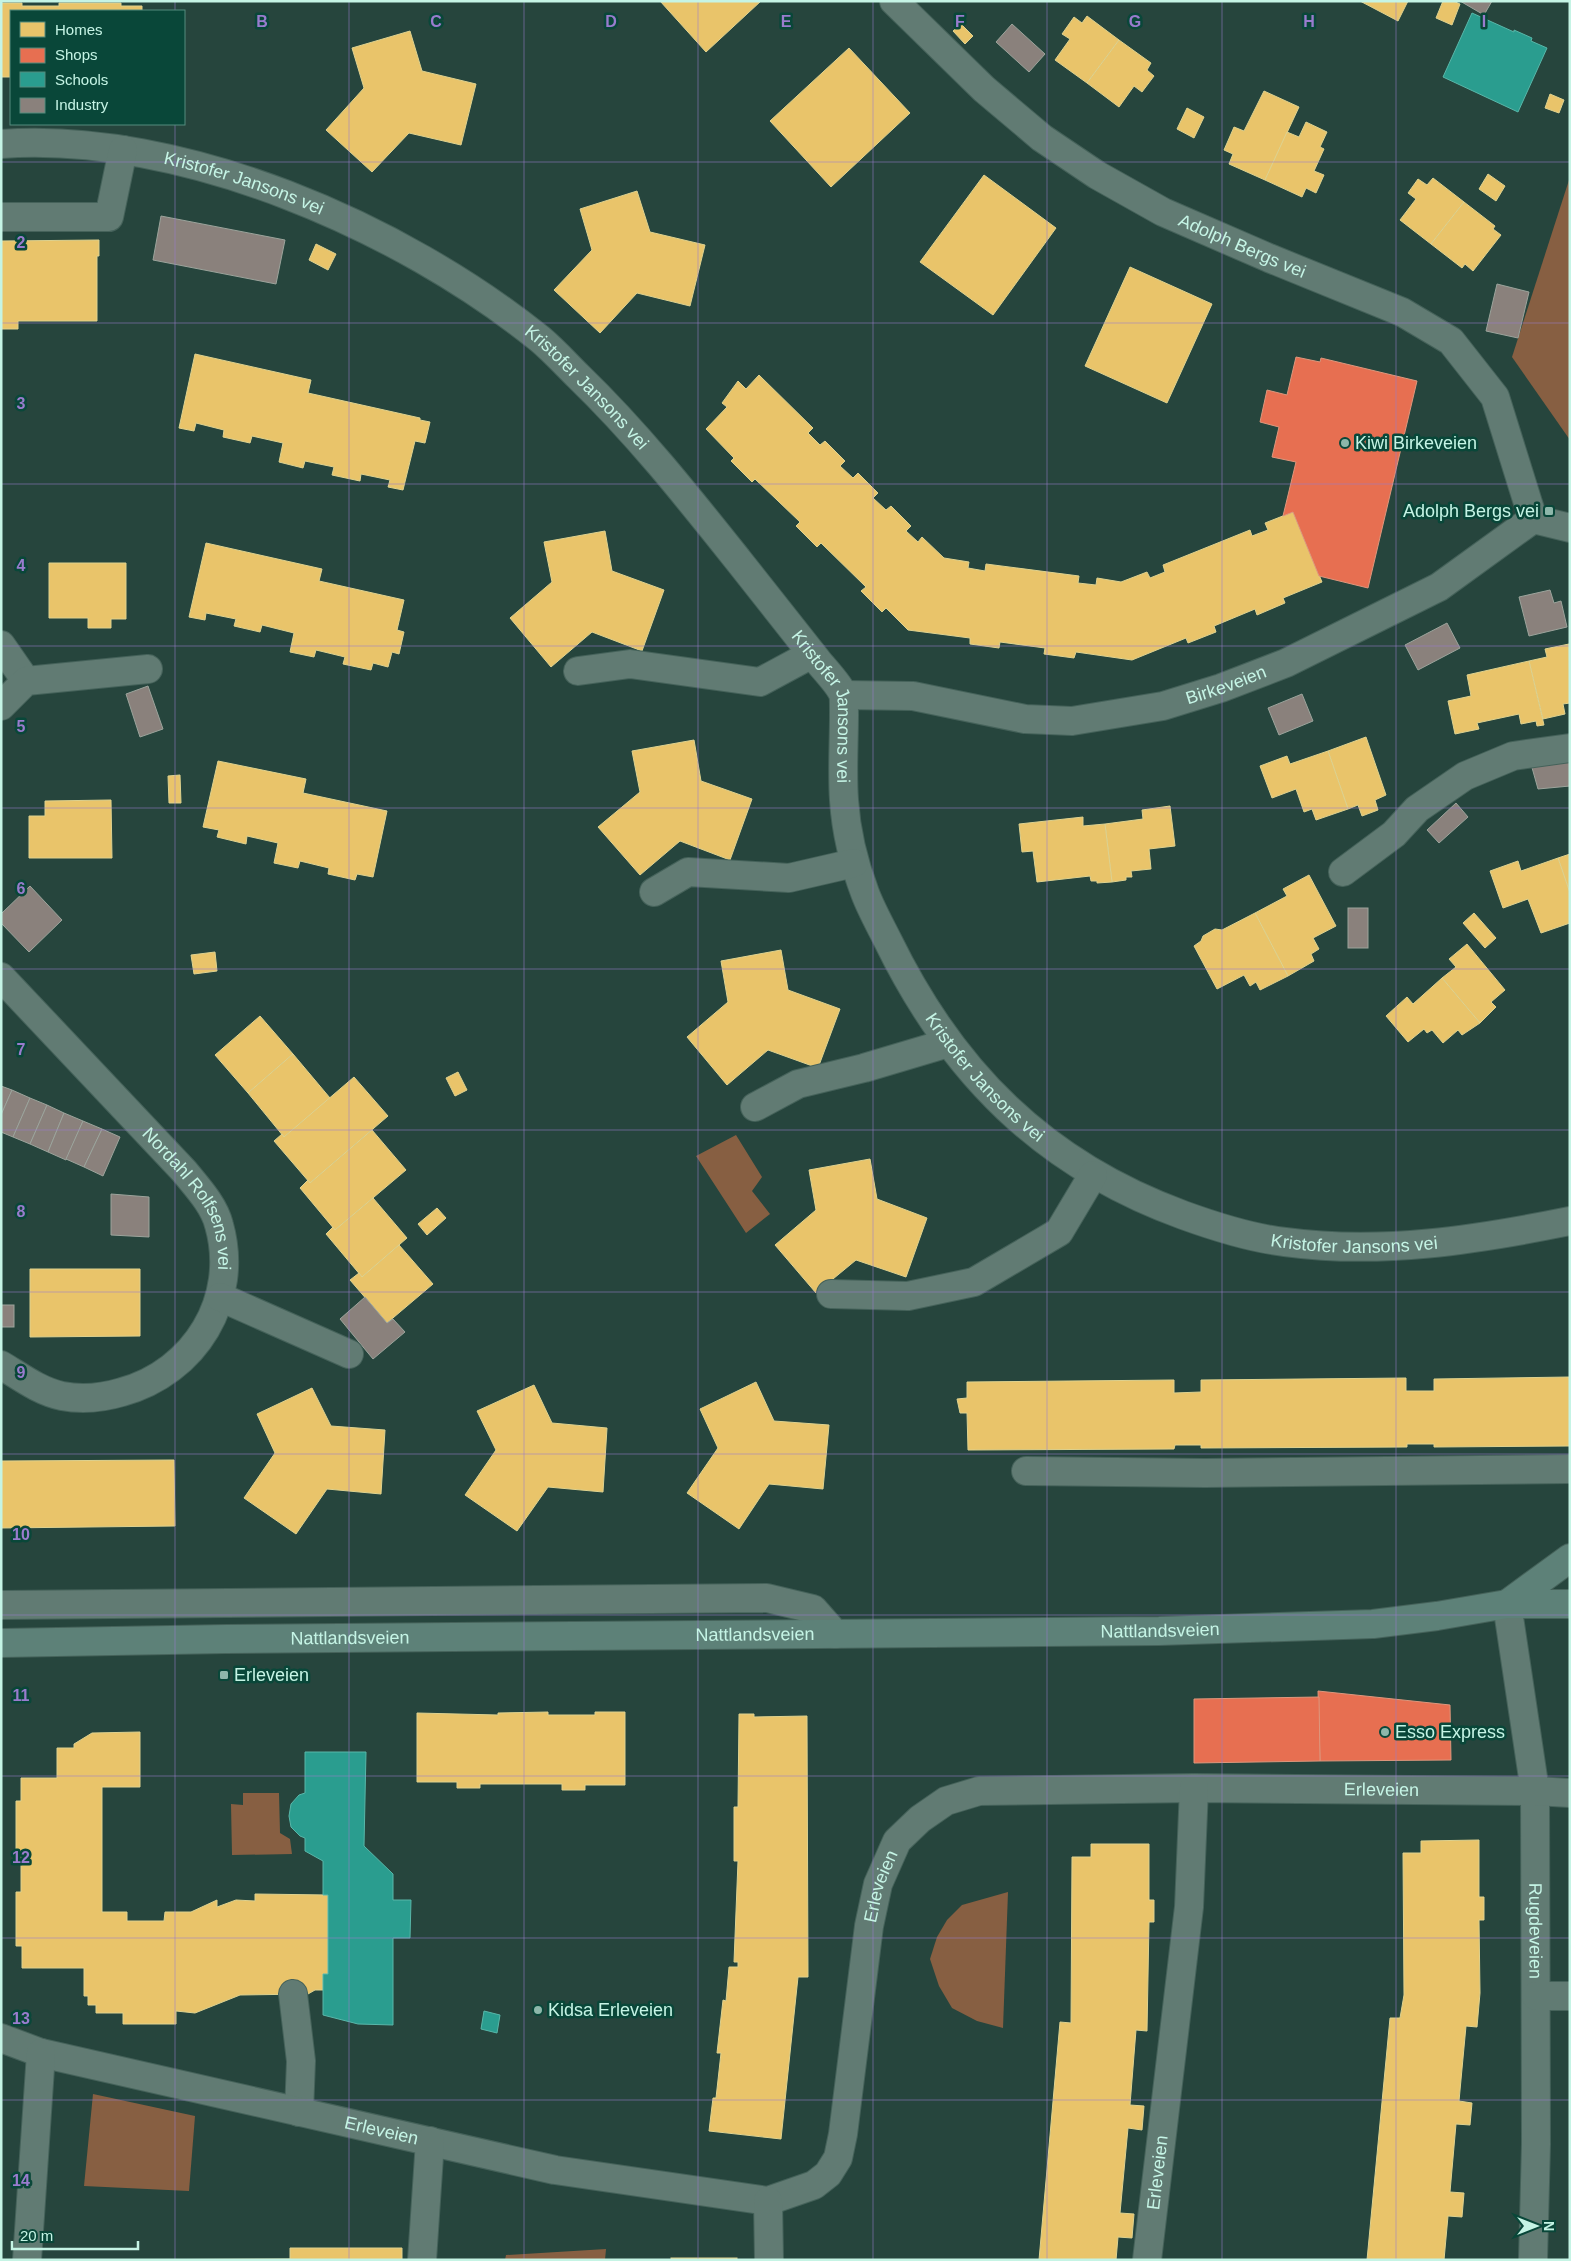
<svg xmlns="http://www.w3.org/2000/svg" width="1571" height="2261" font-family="Helvetica,sans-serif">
	<rect width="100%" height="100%" fill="#26453d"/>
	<g fill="#875f42">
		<polygon points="1570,177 1570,440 1512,357"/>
		<polygon points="736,1135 762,1177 752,1191 770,1214 746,1233 696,1156"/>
		<polygon points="243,1793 279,1793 280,1833 290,1839 292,1854 232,1855 231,1804 243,1805"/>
		<polygon points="1008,1892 1003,2028 977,2021 952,2008 939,1986 930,1959 937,1937 947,1920 962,1905"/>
		<polygon points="93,2094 195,2116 189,2191 84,2186"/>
		<polygon points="606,2249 605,2260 505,2260 506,2255"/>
	</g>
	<g fill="#e9c46a" stroke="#ded28f">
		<polygon points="660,1 761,1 706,52"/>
		<polygon points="1360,1 1408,1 1398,21"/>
		<polygon points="1443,1 1453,1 1460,4 1452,25 1436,18"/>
		<polygon points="1,3 22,3 22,6 59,6 59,3 121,3 121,6 142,6 142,11 11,11 11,77 1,77"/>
		<polygon points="1087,16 1119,40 1087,83 1055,60 1070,39 1062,34 1074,17 1082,23"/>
		<polygon points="961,24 973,36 965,44 953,31"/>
		<polygon points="410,31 422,71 476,84 461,145 409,133 372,172 326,130 364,88 352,48"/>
		<polygon points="1119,40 1151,63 1147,70 1154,76 1142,92 1134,86 1119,107 1087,83"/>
		<polygon points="849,48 910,113 831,187 770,121"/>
		<polygon points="1264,91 1299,107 1265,180 1229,164 1233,154 1224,150 1234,127 1244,131"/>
		<polygon points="1550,94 1564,100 1559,113 1545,108"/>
		<polygon points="1187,108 1204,117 1194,138 1177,129"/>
		<polygon points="1306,122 1327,132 1320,147 1324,149 1314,171 1324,175 1316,193 1306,188 1302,197 1265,180 1287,132 1299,137"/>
		<polygon points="1488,174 1505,186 1496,201 1479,189"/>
		<polygon points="984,175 1056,228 993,315 920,262"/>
		<polygon points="1433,178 1464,202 1431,244 1400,220 1416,199 1408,193 1418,179 1427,185"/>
		<polygon points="637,191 650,232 705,245 690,306 637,293 600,333 554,290 592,250 580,209"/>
		<polygon points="1464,202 1495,226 1493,229 1501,235 1473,271 1465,264 1462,268 1431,244"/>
		<polygon points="99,240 99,256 97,256 97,321 18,321 18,329 1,329 1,241"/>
		<polygon points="316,244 336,254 328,270 309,260"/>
		<polygon points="1130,267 1212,304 1167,403 1085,366"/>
		<polygon points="195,354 311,380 308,393 420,418 420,420 430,422 425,443 415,441 403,490 388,487 390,480 361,474 360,481 332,475 334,467 305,461 303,468 279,462 283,443 252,436 250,443 223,437 224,430 196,423 194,431 179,428"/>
		<polygon points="759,375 813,428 808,433 820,445 825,441 845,461 840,466 853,478 858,473 878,493 873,498 886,510 891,506 911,526 906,531 918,542 922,537 944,558 969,562 968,568 985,571 986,564 1079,576 1078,583 1096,585 1097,578 1121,582 1147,572 1150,578 1165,572 1163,565 1250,530 1252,536 1268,530 1265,523 1293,512 1322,582 1283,598 1285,603 1257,615 1255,609 1214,626 1216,632 1188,643 1186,638 1132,660 1076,652 1074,658 1044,654 1045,648 1000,642 999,648 970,644 970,638 908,630 886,608 882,612 861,591 866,587 821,543 817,547 796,526 800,522 755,479 752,482 731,461 734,458 706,429 727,407 722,403 738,381 746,389"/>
		<polygon points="605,531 612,571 664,590 642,651 592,632 551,667 510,618 552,582 544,542"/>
		<polygon points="206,543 322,569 319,581 404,600 397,630 404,632 399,654 392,652 388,667 373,663 371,670 343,664 345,657 316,650 314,657 290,652 294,633 262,625 260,632 234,626 236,619 206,613 205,620 189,617"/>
		<polygon points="49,563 126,563 126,619 111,619 111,628 88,628 88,618 49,618"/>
		<polygon points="1569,644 1570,703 1563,704 1565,714 1543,719 1529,661 1547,657 1545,649"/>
		<polygon points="1529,661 1544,725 1537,726 1536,721 1521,724 1519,714 1477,723 1479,729 1455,734 1448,701 1471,696 1467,675"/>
		<polygon points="1366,737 1386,795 1375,800 1378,810 1362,816 1358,805 1348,809 1328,751"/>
		<polygon points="694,740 701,781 752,799 730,860 680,841 640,875 598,827 640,792 632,751"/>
		<polygon points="1328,751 1348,809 1316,820 1312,809 1304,812 1296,789 1272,798 1260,766 1287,756 1290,764"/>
		<polygon points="218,761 306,779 303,793 387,811 373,877 357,874 355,880 328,874 329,868 300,861 298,868 274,863 278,843 247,836 246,844 217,837 219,830 203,827"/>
		<polygon points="180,775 181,803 169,803 168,776"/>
		<polygon points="111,800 112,858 29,858 29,816 45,816 45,801"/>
		<polygon points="1170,806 1175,846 1149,849 1151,869 1131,871 1132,877 1126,877 1126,880 1112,882 1105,824 1143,819 1142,810"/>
		<polygon points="1083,817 1083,826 1105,824 1112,882 1097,883 1097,881 1091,881 1090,876 1037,882 1033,851 1022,852 1019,824"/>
		<polygon points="1570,854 1570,893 1558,858"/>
		<polygon points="1558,858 1570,893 1570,923 1541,933 1528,899 1503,908 1490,871 1518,861 1521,871"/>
		<polygon points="1309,875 1336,926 1313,938 1319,949 1311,954 1314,961 1288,976 1255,913 1287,896 1283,889"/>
		<polygon points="1255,913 1288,976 1260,990 1256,982 1250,986 1244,975 1217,989 1194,946 1201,941 1203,936 1215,929 1222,930"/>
		<polygon points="1474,913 1496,938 1485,948 1463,923"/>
		<polygon points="1467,944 1505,990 1491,1002 1496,1007 1480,1023 1442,978 1456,967 1449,959"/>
		<polygon points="781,950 788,990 840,1009 818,1068 768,1050 727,1085 687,1037 728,1002 721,961"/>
		<polygon points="215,952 217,971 194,974 191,955"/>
		<polygon points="1442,978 1480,1023 1462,1035 1458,1030 1443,1043 1432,1030 1427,1033 1424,1029 1408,1042 1386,1016 1407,997 1413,1004"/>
		<polygon points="260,1016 293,1054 248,1093 215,1055"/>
		<polygon points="293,1054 330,1098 284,1137 248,1093"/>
		<polygon points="458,1072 467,1090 455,1096 446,1078"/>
		<polygon points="354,1077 388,1116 310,1183 274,1141 282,1134 284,1137"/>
		<polygon points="372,1130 406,1170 335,1230 300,1188 308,1180 310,1183"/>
		<polygon points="870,1159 877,1199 927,1218 906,1277 856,1260 816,1293 775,1245 816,1210 809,1170"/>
		<polygon points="373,1198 407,1238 362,1277 326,1234 333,1227 335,1230"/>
		<polygon points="437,1208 446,1218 427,1235 418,1224"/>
		<polygon points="399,1245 433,1284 387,1323 350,1280 359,1273 362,1277"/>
		<polygon points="30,1269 140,1269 140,1336 30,1337"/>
		<polygon points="1570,1377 1570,1446 1434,1447 1434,1444 1407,1444 1407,1447 1201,1448 1201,1445 1175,1445 1174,1449 968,1450 967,1413 960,1413 957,1399 967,1398 967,1382 1174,1380 1174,1393 1201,1392 1201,1380 1406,1378 1406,1391 1434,1391 1434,1379"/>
		<polygon points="756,1382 774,1421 829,1425 823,1489 769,1484 739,1529 687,1493 718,1448 700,1409"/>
		<polygon points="534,1385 552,1423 607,1428 603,1492 548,1487 517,1531 465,1495 496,1450 477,1411"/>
		<polygon points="312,1388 331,1426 385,1430 381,1494 327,1489 296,1534 244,1498 275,1453 257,1414"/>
		<polygon points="174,1460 175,1526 1,1528 1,1461"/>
		<polygon points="548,1712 548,1715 595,1715 595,1712 625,1712 625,1785 585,1785 585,1790 562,1790 562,1784 480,1784 480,1788 457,1788 457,1782 417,1782 417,1713 498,1715 498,1713"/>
		<polygon points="739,1714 754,1714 754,1717 807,1716 808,1977 798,1977 781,2139 709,2131 713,2098 716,2098 721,2053 717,2053 723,2000 726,2001 729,1967 738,1967 738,1962 734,1962 738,1861 734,1861 734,1807 738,1807"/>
		<polygon points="140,1732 140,1787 102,1787 102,1912 127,1912 127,1921 164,1921 165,1912 191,1912 217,1900 217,1907 236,1900 255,1901 255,1894 328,1895 328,1974 323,1974 323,1990 315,1990 308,1994 240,1995 195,2013 176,2011 176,2024 123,2024 123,2013 96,2013 96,2005 88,2005 88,1996 84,1996 84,1968 22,1968 22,1946 16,1946 16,1892 21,1892 21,1855 16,1855 16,1801 21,1801 21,1778 57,1778 57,1748 74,1748 74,1744 92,1733"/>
		<polygon points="1479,1840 1479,1897 1484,1897 1484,1920 1479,1920 1480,1993 1477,2027 1466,2026 1459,2101 1472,2103 1470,2125 1456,2124 1450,2192 1464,2193 1462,2217 1448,2216 1444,2260 1367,2260 1390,2018 1400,2018 1404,1995 1403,1853 1421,1853 1421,1841"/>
		<polygon points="1091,1844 1149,1844 1149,1900 1154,1900 1154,1922 1149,1922 1147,2031 1136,2030 1130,2105 1144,2106 1142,2130 1128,2128 1120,2213 1134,2214 1132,2238 1118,2237 1116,2260 1039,2260 1060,2022 1071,2023 1072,1857 1091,1857"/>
		<polygon points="290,2248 402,2248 402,2260 80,2260 290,2259"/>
		<rect x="671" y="2258" width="66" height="2"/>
	</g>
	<g fill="#e76f51" stroke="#dd977d">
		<polygon points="1296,357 1320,362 1321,358 1417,381 1368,588 1319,576 1293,512 1283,516 1296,462 1272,457 1279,427 1260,422 1267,390 1287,395"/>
		<polygon points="1318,1691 1450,1705 1451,1760 1320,1761"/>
		<polygon points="1319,1697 1320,1761 1194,1763 1194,1699"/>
	</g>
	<g fill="#2a9d8f" stroke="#58b7a9">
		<polygon points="1472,13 1514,32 1514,30 1532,38 1531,41 1547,48 1518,112 1443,77"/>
		<polygon points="305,1752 366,1752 364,1846 393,1874 393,1900 411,1900 410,1938 393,1938 393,2025 358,2024 323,2015 323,1974 328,1974 328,1895 323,1895 323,1861 305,1851 305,1838 300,1836 291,1827 289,1816 291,1804 299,1795 305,1793"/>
		<polygon points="484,2011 500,2015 497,2033 481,2029"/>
	</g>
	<g fill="#8a817c" stroke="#9ca49c">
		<polygon points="1460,1 1492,1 1484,15"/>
		<polygon points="1012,24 1045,54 1029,72 996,42"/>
		<polygon points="161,216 285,240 276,284 153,260"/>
		<polygon points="1497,284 1529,292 1518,338 1486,331"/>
		<polygon points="1550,590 1554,603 1561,601 1567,627 1529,636 1519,597"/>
		<polygon points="1447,623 1460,648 1418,670 1405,645"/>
		<polygon points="148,686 163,729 140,737 126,694"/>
		<polygon points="1302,694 1313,721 1279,735 1268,708"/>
		<polygon points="1570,761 1570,786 1538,789 1531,764"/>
		<polygon points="1456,803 1468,817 1439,843 1427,830"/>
		<polygon points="30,886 62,920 29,952 1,923 1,914"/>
		<rect x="1348" y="908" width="20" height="40"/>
		<polygon points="1,1086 12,1090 1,1115"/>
		<polygon points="12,1090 30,1098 13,1137 1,1132 1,1115"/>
		<polygon points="30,1098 47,1105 30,1144 13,1137"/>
		<polygon points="47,1105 64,1113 48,1152 30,1144"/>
		<polygon points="64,1113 83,1121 66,1160 48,1152"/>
		<polygon points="83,1121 102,1129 84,1167 66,1159"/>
		<polygon points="102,1129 120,1137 103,1176 84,1167"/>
		<polygon points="111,1194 149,1197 149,1237 111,1235"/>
		<polygon points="365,1297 387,1323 393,1319 405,1332 373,1359 340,1319"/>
		<rect x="1" y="1305" width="13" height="22"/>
	</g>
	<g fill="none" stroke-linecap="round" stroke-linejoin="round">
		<g stroke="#45625a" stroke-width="30">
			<g id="minor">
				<path id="s1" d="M894 1 984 89 1042 138 1097 175 1163 212 1269 258 1402 312 1451 341 1495 397 1533 519"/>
				<path id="s2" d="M1 144C182 131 401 227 540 339 553 350 565 363 578 376 637 433 687 496 738 560 764 593 791 627 817 660 824 669 839 684 843 694 844 697 844 711 844 715 844 743 842 772 844 800 846 831 854 864 865 893 871 909 880 925 888 941 952 1072 1043 1164 1183 1215 1216 1227 1250 1238 1285 1242 1381 1255 1476 1240 1570 1221"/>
				<polyline points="1,217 109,217 123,150"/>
				<polyline points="1,645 26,681"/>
				<polyline points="578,671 630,664 760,682 812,654"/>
				<path id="s3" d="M844 695 913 696 1025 719 1072 721 1163 706 1221 688 1286 663 1439 587 1533 519 1570 528"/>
				<polyline points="1,706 26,681 148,669"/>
				<polyline points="1343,872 1394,834 1417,809 1465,776 1513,756 1570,748"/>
				<polyline points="654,892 688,872 789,878 854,863"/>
				<path id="s4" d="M1 977 184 1171C197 1187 214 1205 219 1225 240 1299 195 1372 122 1392 102 1398 82 1400 62 1396 39 1391 21 1377 1 1365"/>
				<polyline points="755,1107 798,1084 864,1068 948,1043"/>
				<polyline points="831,1294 908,1296 974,1282 1059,1232 1093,1175"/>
				<polyline points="220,1297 349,1354"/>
				<polyline points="1026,1471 1205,1473 1570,1469"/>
				<path id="s5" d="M1507 1604 1535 1791 1536 2144 1533 2260"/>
				<polyline points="1,1605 767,1598 813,1609 835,1634"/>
				<polyline points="293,1994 301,2061 299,2112"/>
				<polyline points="1536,1996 1570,1996"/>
				<path id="s6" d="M1 2038 41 2053 555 2170 768 2201 814 2185 828 2174 838 2158 843 2134 869 1926 878 1884 897 1841 920 1819 946 1801 979 1791 1194 1788 1535 1791 1570 1793"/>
				<polyline points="768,2201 769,2260"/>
				<polyline points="27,2260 41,2053"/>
				<polyline points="422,2260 430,2141"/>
				<path id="s7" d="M1147 2260 1189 1907 1194 1788"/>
			</g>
		</g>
		<g stroke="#45625a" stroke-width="30">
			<g id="major">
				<polyline points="1507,1604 1570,1558"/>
				<path id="s8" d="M1 1643 226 1639 1159 1631 1373 1624 1437 1616 1507 1604H1570"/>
			</g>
		</g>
		<use href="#minor" stroke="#617b73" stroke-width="28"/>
		<use href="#major" stroke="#5d8178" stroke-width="28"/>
	</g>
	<path fill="none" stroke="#997cce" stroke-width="1" stroke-opacity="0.55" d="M175 1V11M349 1V2260M524 1V2260M698 1V2260M873 1V2260M1047 1V2260M1222 1V2260M1396 1V2260M175 124V2260M1 162H1570M1 323H1570M1 484H1570M1 646H1570M1 808H1570M1 969H1570M1 1130H1570M1 1292H1570M1 1454H1570M1 1615H1570M1 1776H1570M1 1938H1570M1 2100H1570"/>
	<g fill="#8db7aa" stroke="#094739" stroke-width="2">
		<circle cx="1345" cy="443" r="5"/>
		<rect x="1544" y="506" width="10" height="10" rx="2.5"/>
		<rect x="219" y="1670" width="10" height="10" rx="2.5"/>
		<circle cx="1385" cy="1732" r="5"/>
		<circle cx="538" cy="2010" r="5"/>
	</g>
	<g text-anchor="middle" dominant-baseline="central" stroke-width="5" stroke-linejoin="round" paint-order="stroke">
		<g font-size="18" fill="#c5f4e5" stroke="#094739">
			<text stroke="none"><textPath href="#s2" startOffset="248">Kristofer Jansons vei</textPath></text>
			<text stroke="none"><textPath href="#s1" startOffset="430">Adolph Bergs vei</textPath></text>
			<text stroke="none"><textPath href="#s2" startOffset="652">Kristofer Jansons vei</textPath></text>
			<text stroke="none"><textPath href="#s3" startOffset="389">Birkeveien</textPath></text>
			<text stroke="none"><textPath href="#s2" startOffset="1058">Kristofer Jansons vei</textPath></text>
			<text stroke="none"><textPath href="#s2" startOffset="1476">Kristofer Jansons vei</textPath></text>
			<text stroke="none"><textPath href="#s4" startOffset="294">Nordahl Rolfsens vei</textPath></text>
			<text stroke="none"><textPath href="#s2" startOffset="1896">Kristofer Jansons vei</textPath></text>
			<text stroke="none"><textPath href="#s8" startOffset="1159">Nattlandsveien</textPath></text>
			<text stroke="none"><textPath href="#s8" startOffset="754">Nattlandsveien</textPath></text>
			<text stroke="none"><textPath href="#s8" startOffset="349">Nattlandsveien</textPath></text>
			<text stroke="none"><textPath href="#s6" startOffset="1695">Erleveien</textPath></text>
			<text stroke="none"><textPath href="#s6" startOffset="1146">Erleveien</textPath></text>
			<text stroke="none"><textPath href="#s5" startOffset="329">Rugdeveien</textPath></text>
			<text stroke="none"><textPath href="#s6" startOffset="392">Erleveien</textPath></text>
			<text stroke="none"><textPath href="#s7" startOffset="88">Erleveien</textPath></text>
		</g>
		<g font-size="18" fill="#c5f4e5" stroke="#094739" text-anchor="start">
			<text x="1355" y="443">Kiwi Birkeveien</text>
			<text x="1539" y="511" text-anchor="end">Adolph Bergs vei</text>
			<text x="234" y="1675">Erleveien</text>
			<text x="1395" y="1732">Esso Express</text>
			<text x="548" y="2010">Kidsa Erleveien</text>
		</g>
	</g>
	<g font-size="16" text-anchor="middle" font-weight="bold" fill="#997cce" stroke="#094739" stroke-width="5" stroke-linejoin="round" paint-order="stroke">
		<text x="262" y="27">B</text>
		<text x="436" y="27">C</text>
		<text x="611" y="27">D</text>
		<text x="786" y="27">E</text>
		<text x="960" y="27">F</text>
		<text x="1135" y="27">G</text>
		<text x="1309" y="27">H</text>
		<text x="1484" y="27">I</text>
		<text x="21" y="248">2</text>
		<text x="21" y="409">3</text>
		<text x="21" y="571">4</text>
		<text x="21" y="732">5</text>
		<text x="21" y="894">6</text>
		<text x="21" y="1055">7</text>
		<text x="21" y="1217">8</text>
		<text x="21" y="1378">9</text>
		<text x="21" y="1540">10</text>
		<text x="21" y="1701">11</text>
		<text x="21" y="1863">12</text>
		<text x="21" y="2024">13</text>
		<text x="21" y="2186">14</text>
	</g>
	<rect width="1571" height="2261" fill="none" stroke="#c5f4e5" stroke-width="5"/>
	<rect x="10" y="10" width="175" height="115" fill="#094739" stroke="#548c7e"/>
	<rect x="20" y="22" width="25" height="15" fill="#e9c46a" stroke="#548c7e"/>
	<text x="55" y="35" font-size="15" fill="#c5f4e5">Homes</text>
	<rect x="20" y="48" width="25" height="15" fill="#e76f51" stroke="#548c7e"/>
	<text x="55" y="60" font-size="15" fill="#c5f4e5">Shops</text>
	<rect x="20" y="72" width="25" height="15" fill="#2a9d8f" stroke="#548c7e"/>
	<text x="55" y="85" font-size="15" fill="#c5f4e5">Schools</text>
	<rect x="20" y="98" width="25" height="15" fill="#8a817c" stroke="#548c7e"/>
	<text x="55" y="110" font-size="15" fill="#c5f4e5">Industry</text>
	<g transform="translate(1536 2226) rotate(90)" stroke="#094739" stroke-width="4" paint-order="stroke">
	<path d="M0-4L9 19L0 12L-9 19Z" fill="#c5f4e5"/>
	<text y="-8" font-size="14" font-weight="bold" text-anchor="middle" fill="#c5f4e5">N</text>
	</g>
	<path d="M12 2241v8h126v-8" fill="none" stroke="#c5f4e5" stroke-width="2.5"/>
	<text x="20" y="2241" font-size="15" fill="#c5f4e5" stroke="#094739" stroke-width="4" paint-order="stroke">20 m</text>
</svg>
